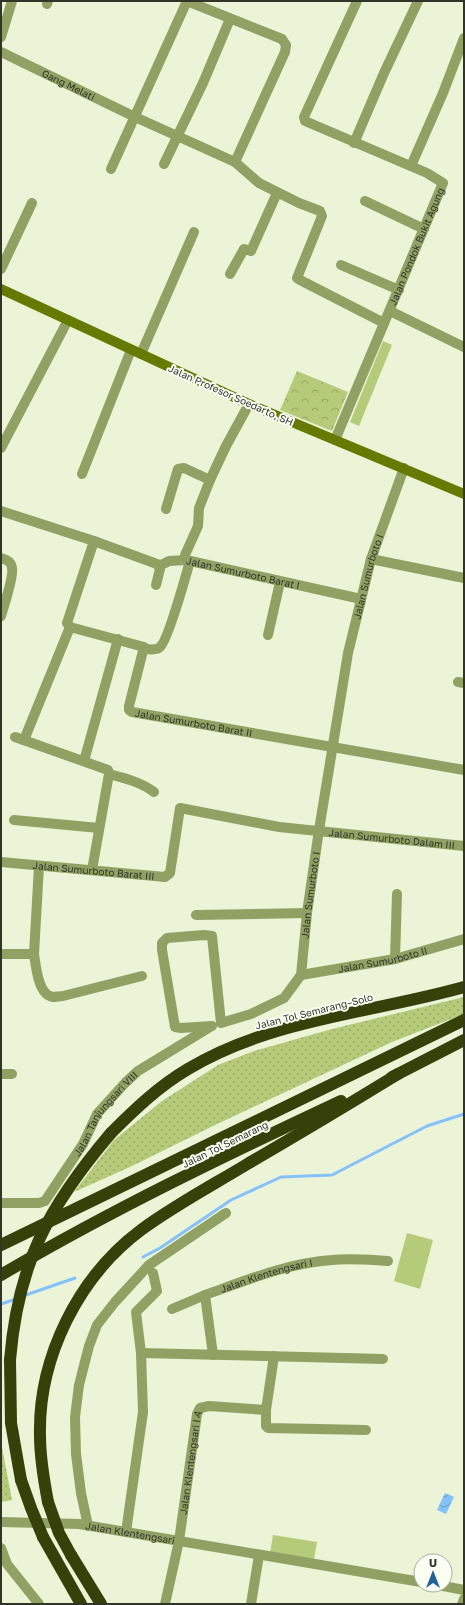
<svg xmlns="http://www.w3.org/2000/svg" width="465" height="1605" font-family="'Golos Text',sans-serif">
	<defs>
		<pattern id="grass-dots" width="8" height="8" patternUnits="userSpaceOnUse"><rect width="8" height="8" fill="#b6cb79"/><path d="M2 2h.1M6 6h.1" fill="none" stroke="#95a663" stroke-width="1.8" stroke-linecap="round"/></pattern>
		<pattern id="park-crowns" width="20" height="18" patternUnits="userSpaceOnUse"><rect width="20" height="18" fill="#b6cb79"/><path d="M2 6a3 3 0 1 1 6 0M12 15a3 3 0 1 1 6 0" fill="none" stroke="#95a663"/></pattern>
		<pattern id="water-waves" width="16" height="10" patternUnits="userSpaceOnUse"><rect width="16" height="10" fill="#85c1fb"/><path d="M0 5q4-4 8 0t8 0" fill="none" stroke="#6d9ecb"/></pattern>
	</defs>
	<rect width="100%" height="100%" fill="#ebf4d6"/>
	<g fill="url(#grass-dots)">
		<polygon points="464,997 464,1014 392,1042 213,1126 130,1167 74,1192 114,1140 162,1101 218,1065 254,1051 332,1029"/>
		<polygon points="1,1442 12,1500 1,1502"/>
	</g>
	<polygon fill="url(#park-crowns)" points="297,371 348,392 332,431 280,410"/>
	<g fill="#b6cb79">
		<polygon points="383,341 392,345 359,426 350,422"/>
		<polygon points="407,1233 433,1240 420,1289 394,1281"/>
		<polygon points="273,1535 317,1542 314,1560 270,1553"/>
	</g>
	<polygon fill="url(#water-waves)" points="445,1493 454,1497 446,1514 437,1510"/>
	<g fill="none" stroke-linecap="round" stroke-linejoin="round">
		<g stroke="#85c1fb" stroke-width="3">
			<polyline points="143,1257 160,1248 231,1200 281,1177 332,1175 427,1126 464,1114"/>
			<polyline points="23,1296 75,1278"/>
			<polyline points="1,1304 16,1299"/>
		</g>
		<g stroke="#91a164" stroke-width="10">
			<polyline points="187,1 282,39 286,45 285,52 235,162"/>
			<polyline points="47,4 48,1"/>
			<polyline points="1,37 12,1"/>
			<path id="s1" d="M1 52 135 117 235 162 259 183 299 203 320 211 322 216 297 278 300 280 384 323"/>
			<polyline points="354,143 384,73 418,1"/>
			<polyline points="164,164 203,83 230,19"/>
			<polyline points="411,166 443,93 464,38"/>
			<polyline points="111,169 187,1"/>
			<polyline points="365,201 424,229"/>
			<polyline points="341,265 399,290"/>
			<polyline points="1,269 32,203"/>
			<polyline points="230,274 244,249 251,251 277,193"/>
			<polyline points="390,311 464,347"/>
			<polyline points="141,354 194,232"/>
			<path id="s2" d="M335 440 443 183 427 173 305 121 304 117 357 1"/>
			<polyline points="1,448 68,320"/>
			<polyline points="82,474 131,350"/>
			<polyline points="210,480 226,446 249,404"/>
			<path id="s3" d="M166 509 178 469 184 468 210 480 199 508 198 526 185 555 186 560 361 599"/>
			<polyline points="1,511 94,541 157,564 160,569 156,585"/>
			<path id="s4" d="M94 541 67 623 70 627 144 647 129 706V710L132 712 464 770"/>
			<path d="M1 558C7 560 11 561 12 568 14 576 4 606 1 616"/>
			<polyline points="371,559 464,578"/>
			<polyline points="159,566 169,561 186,560"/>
			<polyline points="268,635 280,582"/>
			<path d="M145 649C150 649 156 651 160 647 168 641 186 575 190 561"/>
			<polyline points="458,682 464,683"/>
			<polyline points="15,737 108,770 109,774 92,870"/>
			<polyline points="24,740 70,627"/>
			<polyline points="84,761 118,639"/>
			<path d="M109 774C124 778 141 782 154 792"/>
			<polyline points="14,820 99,828"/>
			<path id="s5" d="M1 862 165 877 170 873 180 808 279 827 464 846"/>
			<polyline points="196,915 307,913"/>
			<polyline points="1,954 34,954 39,866"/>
			<path d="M34 954C36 966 38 995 53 997 56 997 60 996 63 996L142 976"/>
			<polyline points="395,959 397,894"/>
			<path id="s6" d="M301 975 395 959 464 939"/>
			<path id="s7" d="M212 1026 181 1028 175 1027 162 950V943L167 938 204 935 212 936 221 1023 251 1014 284 998 301 975 307 913 319 830 348 653 371 559 404 468"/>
			<polyline points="1,1074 12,1074"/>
			<path id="s8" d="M1 1203H39L45 1201 83 1144 97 1114 125 1083 138 1071 210 1027"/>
			<polyline points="172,1309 205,1295"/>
			<polyline points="141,1353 383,1359"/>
			<path id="s9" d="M213 1355 205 1295C247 1280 288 1263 332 1260 351 1258 370 1260 388 1261"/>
			<polyline points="266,1410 266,1426 268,1428 366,1430"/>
			<path id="s10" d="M1 1522 79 1524 421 1582"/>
			<polyline points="88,1526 81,1493 76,1454 75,1417 79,1385 89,1346 97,1325 115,1302 149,1265 226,1213"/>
			<polyline points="126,1532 143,1412 141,1353 136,1312 157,1291 153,1273"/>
			<polyline points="1,1548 7,1564 39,1604"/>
			<polyline points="438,1585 464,1590"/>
			<path id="s11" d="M165 1604 179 1541 197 1414 200 1408 209 1406 266 1410 274 1356"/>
			<polyline points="251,1604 259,1555"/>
			<polyline points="462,1604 464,1599"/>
		</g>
		<polyline stroke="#667a02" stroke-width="10" points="1,289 249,404 464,494"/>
		<g stroke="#36410a" stroke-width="12">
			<polyline points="392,1077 464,1040"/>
			<path d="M111 1133C135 1109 159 1086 188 1069 271 1019 372 1013 464 987"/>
			<polyline points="1,1245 464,1020"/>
			<path d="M1 1275C111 1210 226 1155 341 1101"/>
			<polyline points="10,1360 11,1423 21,1480"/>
			<path d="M48 1502C44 1481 40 1459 40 1436 38 1358 78 1277 141 1230 175 1205 213 1185 249 1163 299 1134 349 1104 398 1074"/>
			<polyline points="43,1537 81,1604"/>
			<polyline points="71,1555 101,1604"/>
		</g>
		<g stroke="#36410a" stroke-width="12">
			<path d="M10 1360C18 1262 49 1206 111 1133"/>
			<polyline points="21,1480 31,1508 43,1537"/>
			<polyline points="48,1502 59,1533 71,1555"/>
		</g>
	</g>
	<g text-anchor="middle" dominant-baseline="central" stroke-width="4" stroke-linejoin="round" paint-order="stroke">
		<g font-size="10" fill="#313429" stroke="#fbfef2">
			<text stroke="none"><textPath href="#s1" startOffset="75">Gang Melati</textPath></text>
			<text stroke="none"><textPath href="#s2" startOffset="210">Jalan Pondok Bukit Agung</textPath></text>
			<text transform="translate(231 395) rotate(24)">Jalan Profesor Soedarto, SH</text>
			<text stroke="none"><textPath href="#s3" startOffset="220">Jalan Sumurboto Barat I</textPath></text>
			<text stroke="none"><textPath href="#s7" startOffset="763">Jalan Sumurboto I</textPath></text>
			<text stroke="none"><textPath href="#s4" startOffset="299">Jalan Sumurboto Barat II</textPath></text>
			<text stroke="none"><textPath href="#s5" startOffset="451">Jalan Sumurboto Dalam III</textPath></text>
			<text stroke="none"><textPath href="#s5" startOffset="93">Jalan Sumurboto Barat III</textPath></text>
			<text stroke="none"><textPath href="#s7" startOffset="439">Jalan Sumurboto I</textPath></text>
			<text stroke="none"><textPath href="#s6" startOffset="83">Jalan Sumurboto II</textPath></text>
			<text transform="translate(314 1011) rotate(-14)">Jalan Tol Semarang–Solo</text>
			<text stroke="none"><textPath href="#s8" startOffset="151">Jalan Tanjungsari VIII</textPath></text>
			<text transform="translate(225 1144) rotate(-26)">Jalan Tol Semarang</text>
			<text stroke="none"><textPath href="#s9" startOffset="125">Jalan Klentengsari I</textPath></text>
			<text stroke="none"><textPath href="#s11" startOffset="144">Jalan Klentengsari I A</textPath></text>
			<text stroke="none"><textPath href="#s10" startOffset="130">Jalan Klentengsari</textPath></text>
		</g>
	</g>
	<rect width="465" height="1605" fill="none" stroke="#313429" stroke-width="4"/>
	<g transform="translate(433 1573)"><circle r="19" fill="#fbfef2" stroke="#aaada2"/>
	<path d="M0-3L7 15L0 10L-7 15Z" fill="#236298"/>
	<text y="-6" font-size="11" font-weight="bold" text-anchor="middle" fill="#313429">U</text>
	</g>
</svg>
